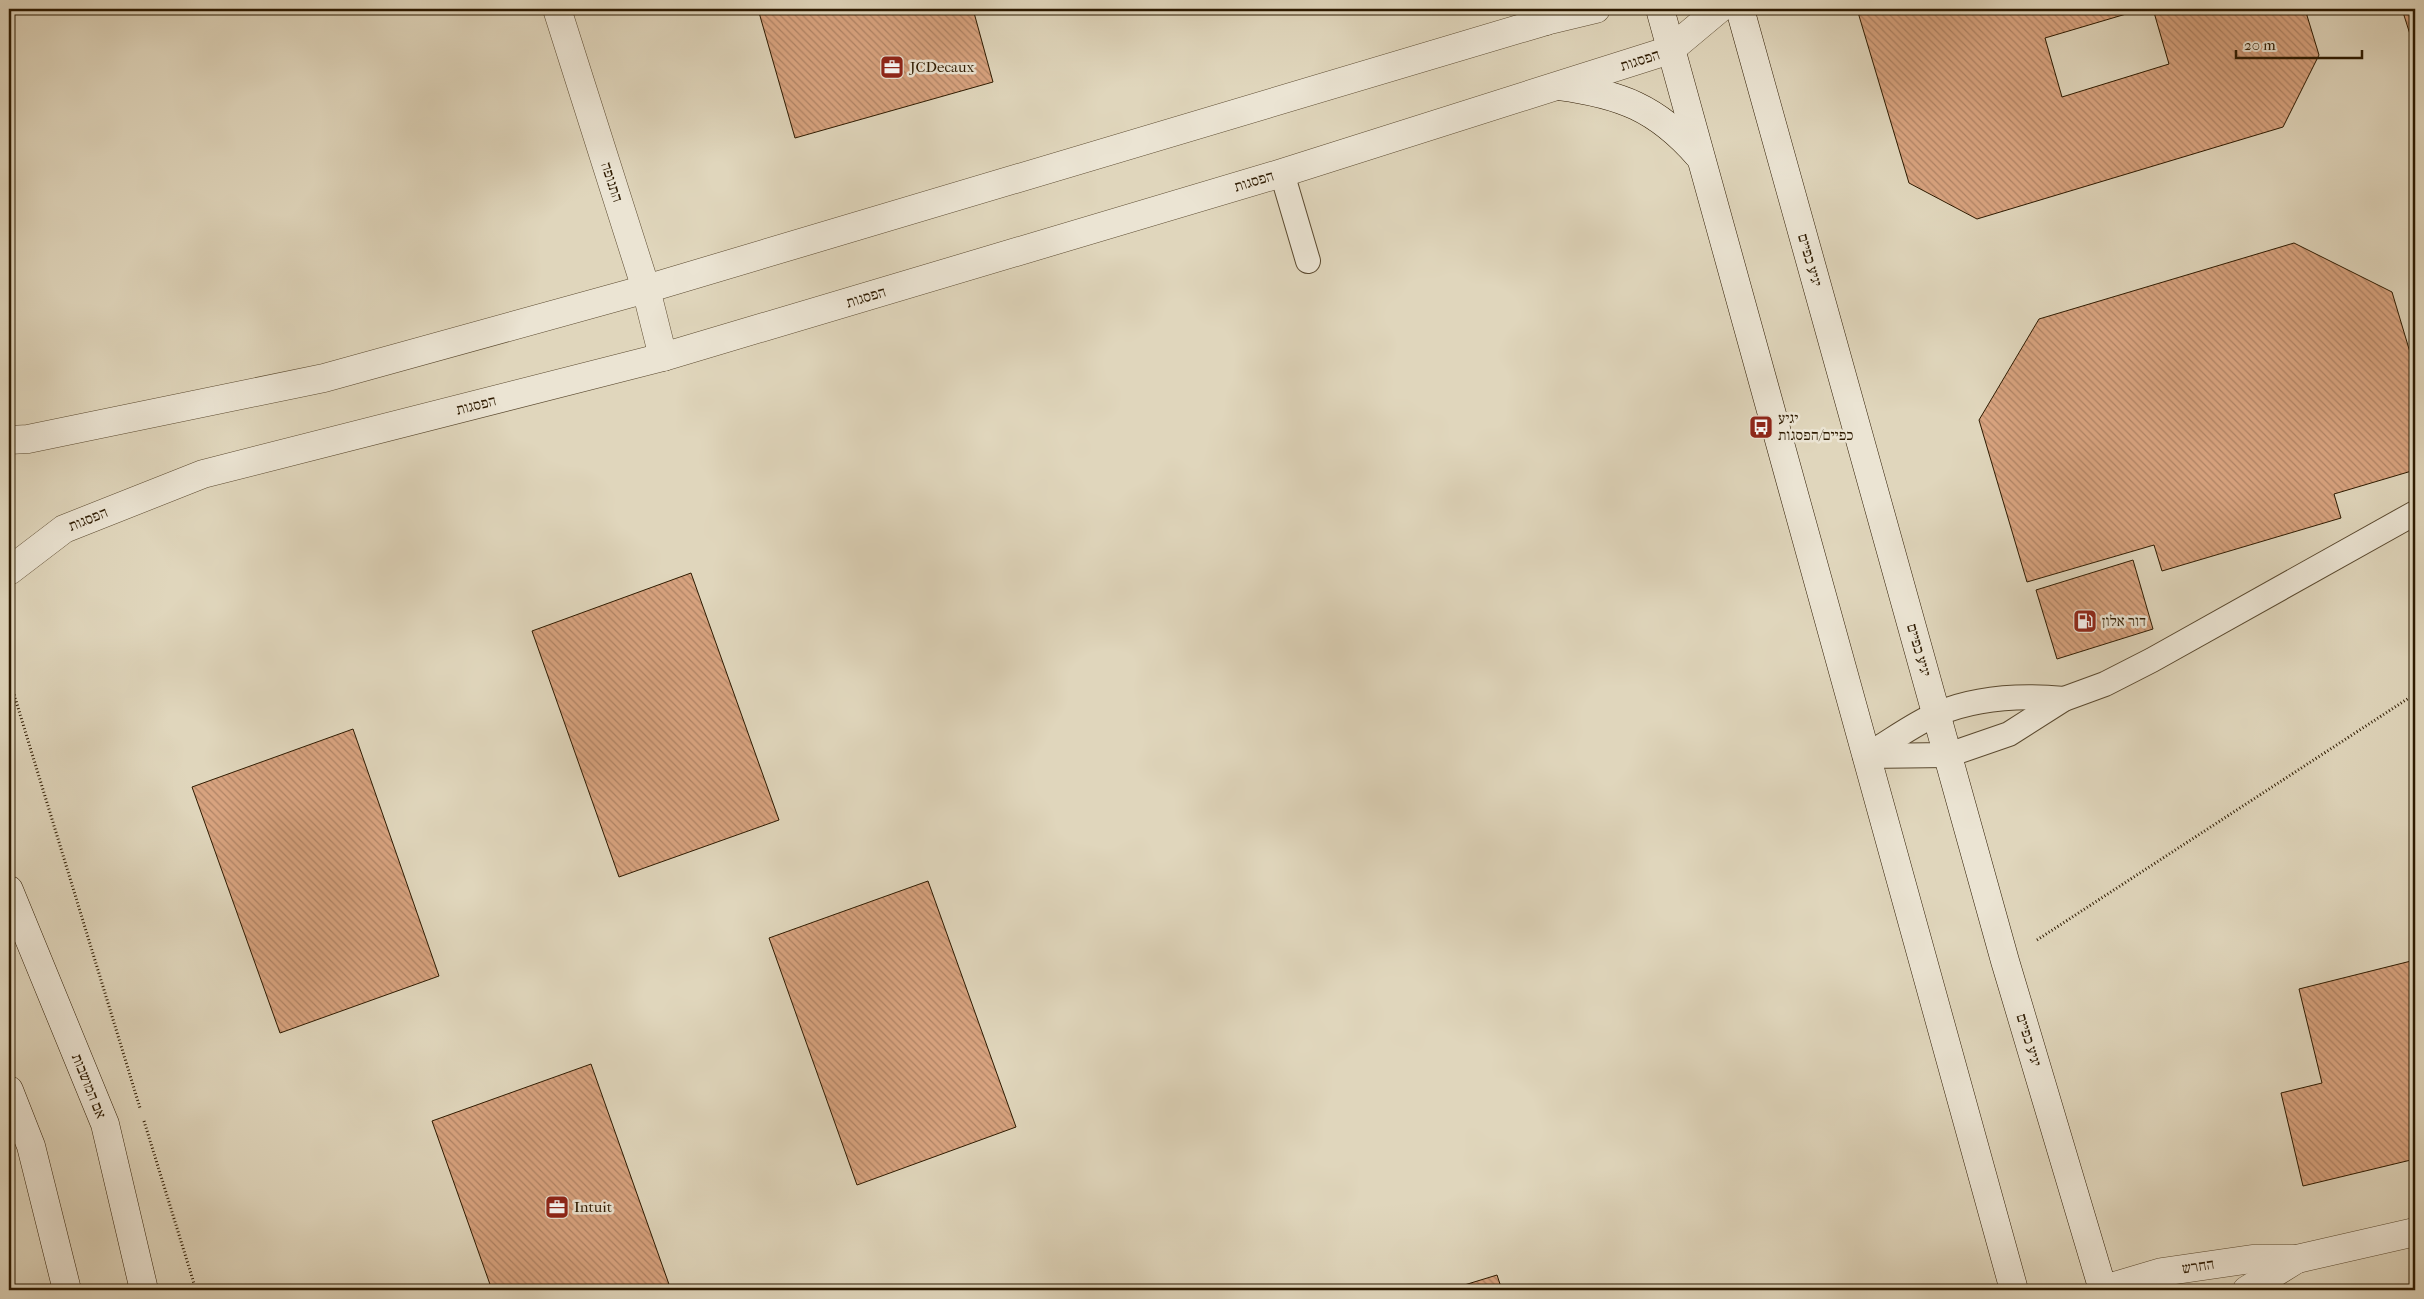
<svg xmlns="http://www.w3.org/2000/svg" width="2424" height="1299" font-family="'IM FELL French Canon','Frank Ruhl Libre',serif">
	<defs>
		<pattern id="building-back-hatch" width="6" height="6" patternUnits="userSpaceOnUse" patternTransform="scale(1.25)"><rect width="6" height="6" fill="#d8a37f"/><path d="M-1 5l2 2M0 0l6 6M5-1l2 2" fill="none" stroke="#b08466"/></pattern>
	</defs>
	<rect width="100%" height="100%" fill="#e0d6bc"/>
	<filter id="stains"><feTurbulence type="fractalNoise" baseFrequency=".004" numOctaves="4"/><feColorMatrix values="0 0 0 0 .2 0 0 0 0 .09 0 0 0 0 .02 0 0 0 .5 -.17"/></filter>
	<radialGradient id="worn" r=".72"><stop offset=".6" stop-color="#630" stop-opacity="0"/><stop offset="1" stop-color="#630" stop-opacity=".3"/></radialGradient>
	<g fill="url(#building-back-hatch)" stroke="#2d1a00">
		<polygon points="758,9 973,9 993,82 795,138"/>
		<polygon points="1857,9 2143,9 2045,38 2062,97 2169,64 2153,9 2305,9 2319,55 2283,127 1977,219 1909,183"/>
		<polygon points="2402,9 2415,9 2415,48 2414,47"/>
		<polygon points="2294,243 2392,292 2415,369 2415,470 2334,494 2341,518 2162,571 2154,545 2027,582 1979,420 2039,319"/>
		<polygon points="2133,560 2153,629 2057,659 2036,590"/>
		<polygon points="691,573 779,820 619,877 532,631"/>
		<polygon points="353,729 439,976 280,1033 192,787"/>
		<polygon points="928,881 1016,1127 857,1185 769,938"/>
		<polygon points="2415,960 2415,1159 2303,1186 2281,1093 2322,1083 2299,989"/>
		<polygon points="591,1064 671,1290 492,1290 432,1121"/>
		<polygon points="1497,1275 1502,1290 1448,1290"/>
	</g>
	<g fill="none" stroke-linecap="round" stroke-linejoin="round">
		<g stroke="#5a492f" stroke-width="26">
			<g id="lane">
				<polyline points="1282,173 1308,261"/>
				<path d="M1867 755C1890 742 1913 724 1937 714 1977 697 2021 695 2064 699"/>
				<polyline points="1865,756 1948,755 2009,734 2064,699 2105,684 2152,660 2415,513"/>
			</g>
		</g>
		<g stroke="#5a492f" stroke-width="29">
			<g id="street">
				<polyline points="557,9 646,289 663,357"/>
				<polyline points="9,440 28,439 324,378 646,289 1546,21 1596,9"/>
				<polyline points="9,571 64,529 203,474 663,357 1282,173 1670,50 1719,9"/>
				<polyline points="2101,1290 2162,1272 2252,1259 2297,1259 2415,1232"/>
				<polyline points="2247,1290 2297,1259"/>
			</g>
		</g>
		<g stroke="#2d1a00" stroke-width="29">
			<g id="secondary">
				<polyline points="1660,9 2014,1290"/>
				<polyline points="1740,9 2005,961 2103,1290"/>
				<polyline points="1546,21 1563,9"/>
				<path d="M1559 86C1620 94 1657 108 1698 155"/>
				<polyline points="9,890 105,1124 144,1290"/>
				<polyline points="9,1090 31,1146 67,1290"/>
			</g>
		</g>
		<g stroke="#2d1a00" stroke-width="3" stroke-dasharray="1 2.5" stroke-linecap="butt">
			<polyline points="9,678 140,1108"/>
			<polyline points="2037,940 2415,694"/>
			<polyline points="144,1121 196,1290"/>
		</g>
		<use href="#lane" stroke="#ebe4d3" stroke-width="24"/>
		<use href="#street" stroke="#ebe4d3" stroke-width="28"/>
		<use href="#secondary" stroke="#ebe4d3" stroke-width="28"/>
	</g>
	<defs>
		<g id="office-square" transform="scale(1.25)"><rect x="-9" y="-9" width="18" height="18" rx="4" fill="#8f2418" stroke="#ebe4d3"/><path d="M-6-3h4V-5.5h4V-3h4V5H-6ZM-1-4.5V-3h2v-1.5ZM-6 0V1H6V0Z" fill="#fff"/></g>
		<g id="bus-square" transform="scale(1.25)"><rect x="-9" y="-9" width="18" height="18" rx="4" fill="#8f2418" stroke="#ebe4d3"/><path d="M-5-6H5V4H4V6H2V4H-2V6H-4V4H-5ZM-3.5-4V0h7V-4ZM-3.5 1.2v1.5H-2V1.2ZM2 1.2v1.5H3.5V1.2Z" fill="#fff"/></g>
		<g id="fuel-square" transform="scale(1.25)"><rect x="-9" y="-9" width="18" height="18" rx="4" fill="#8f2418" stroke="#ebe4d3"/><path d="M-5.5-6h7V0h2V4h1.3V-2.5L3-4.5l.8-.8L6-3V5H2.5V1h-1V6h-7ZM-4.2-4.7v3.2H.2V-4.7Z" fill="#fff"/></g>
	</defs>
	<g fill-rule="evenodd">
		<use href="#office-square" x="892" y="67"/>
		<use href="#bus-square" x="1761" y="427"/>
		<use href="#fuel-square" x="2085" y="621"/>
		<use href="#office-square" x="557" y="1207"/>
	</g>
	<g text-anchor="middle" dominant-baseline="central" stroke-width="5" stroke-linejoin="round" paint-order="stroke">
		<g font-size="15" fill="#2d1a00" stroke="#ebe4d3">
			<text transform="translate(1640 60) rotate(-18)">הפסגות</text>
			<text transform="translate(1254 181) rotate(-17)">הפסגות</text>
			<text transform="translate(612 182) rotate(72)">התנופה</text>
			<text transform="translate(1810 260) rotate(74)">יגיע כפיים</text>
			<text transform="translate(866 297) rotate(-17)">הפסגות</text>
			<text transform="translate(476 405) rotate(-14)">הפסגות</text>
			<text transform="translate(88 519) rotate(-22)">הפסגות</text>
			<text transform="translate(1919 650) rotate(74)">יגיע כפיים</text>
			<text transform="translate(2029 1040) rotate(73)">יגיע כפיים</text>
			<text transform="translate(89 1086) rotate(68)">אם המושבות</text>
			<text transform="translate(2198 1266) rotate(-9)">החרש</text>
		</g>
		<g font-size="15" fill="#2d1a00" stroke="#ebe4d3" text-anchor="start">
			<text x="910" y="67">JCDecaux</text>
			<text x="1778" y="418">יגיע<tspan x="1778" dy="17">כפיים/הפסגות</tspan></text>
			<text x="2102" y="621">דור אלון</text>
			<text x="574" y="1207">Intuit</text>
		</g>
	</g>
	<rect width="2424" height="1299" fill="none" stroke="#e0d6bc" stroke-width="30"/>
	<rect x="10" y="10" width="2404" height="1279" fill="none" stroke="#2d1a00" stroke-width="2.5"/>
	<rect x="15" y="15" width="2394" height="1269" fill="none" stroke="#2d1a00"/>
	<path d="M2236 50v8h126v-8" fill="none" stroke="#2d1a00" stroke-width="2.5"/>
	<text x="2244" y="50" font-size="15" fill="#2d1a00" stroke="#ebe4d3" stroke-width="4" paint-order="stroke">20 m</text>
	<rect width="100%" height="100%" filter="url(#stains)"/>
	<rect width="100%" height="100%" fill="url(#worn)"/>
</svg>
